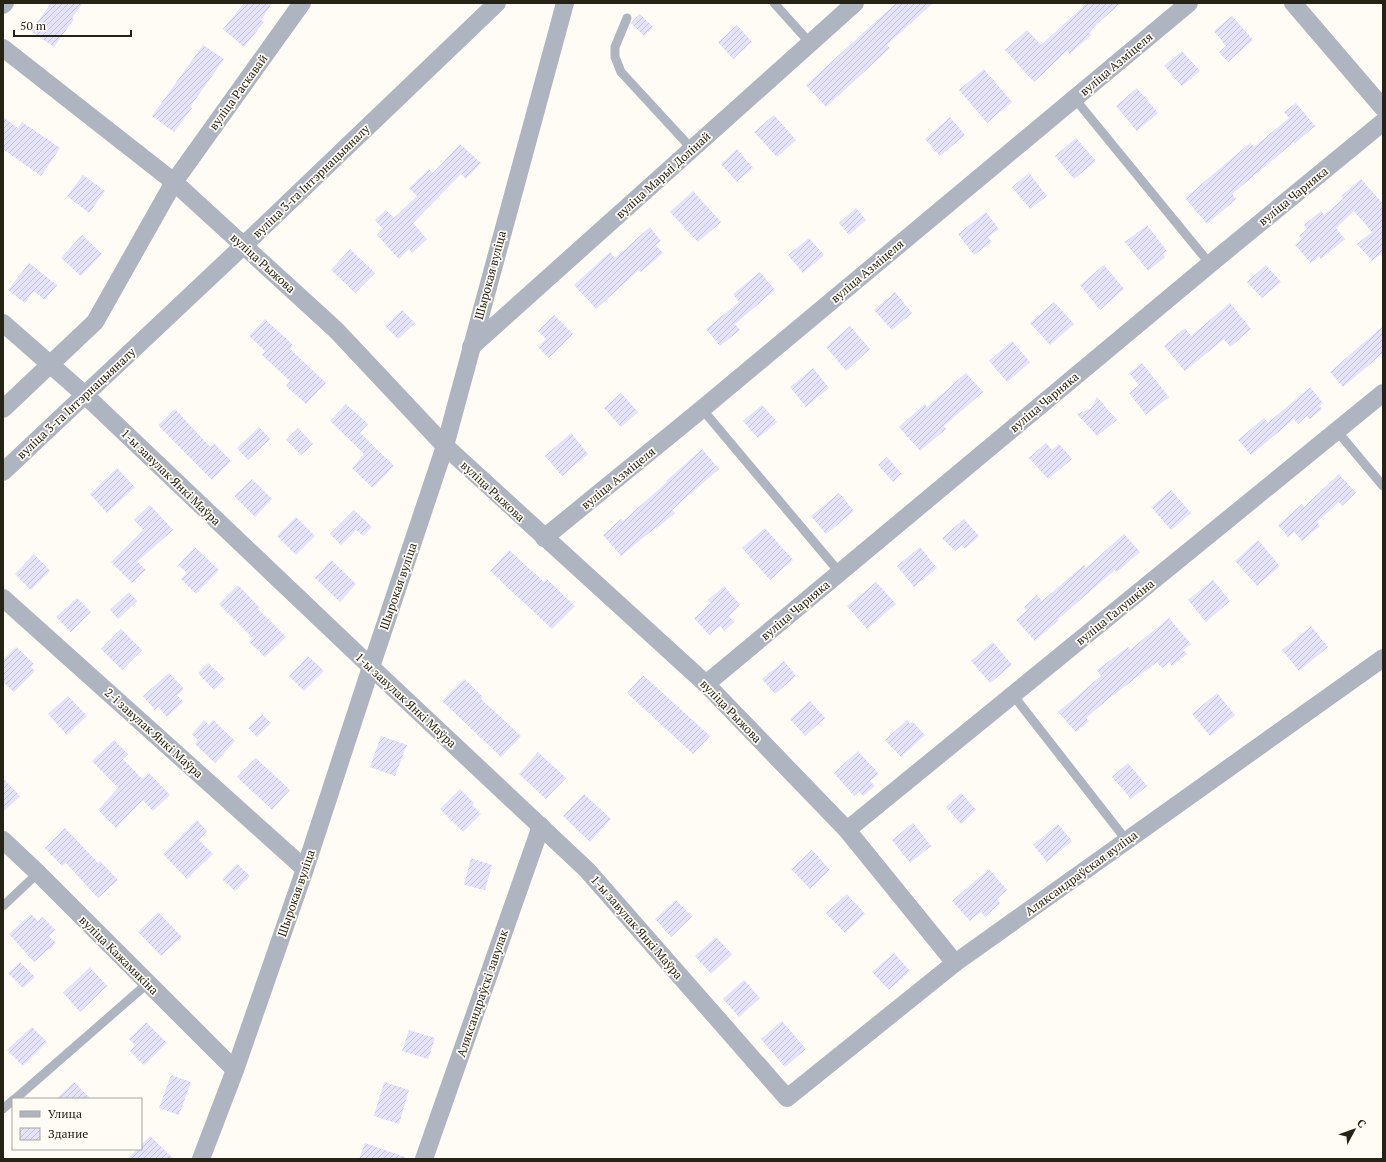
<svg xmlns="http://www.w3.org/2000/svg" width="1386" height="1162" font-family="'PT Serif',serif">
	<defs>
		<pattern id="building-hatch" width="6" height="6" patternUnits="userSpaceOnUse"><rect width="6" height="6" fill="#e5e2fb"/><path d="M-1 1l2-2M0 6l6-6M5 7l2-2" fill="none" stroke="#c4c2d6"/></pattern>
	</defs>
	<rect width="100%" height="100%" fill="#fefcf5"/>
	<g fill="url(#building-hatch)">
		<polygon points="51,3 83,3 72,18 74,19 54,47 31,31"/>
		<polygon points="244,3 272,3 261,20 264,22 244,47 223,29"/>
		<polygon points="896,3 933,3 887,45 890,48 826,107 806,85"/>
		<polygon points="1087,3 1121,3 1097,24 1089,33 1091,35 1070,54 1067,51 1034,82 1005,50 1027,30 1041,45"/>
		<polygon points="640,14 653,27 644,36 631,23"/>
		<polygon points="1232,16 1253,40 1228,62 1219,52 1226,46 1214,31"/>
		<polygon points="737,25 752,42 733,59 718,42"/>
		<polygon points="203,45 224,59 190,107 192,108 174,132 152,116"/>
		<polygon points="1182,51 1200,71 1182,86 1164,66"/>
		<polygon points="984,69 1012,102 987,123 959,90"/>
		<polygon points="1137,88 1158,113 1137,131 1116,106"/>
		<polygon points="1296,103 1315,126 1295,143 1294,142 1232,194 1236,199 1207,224 1185,198 1250,143 1254,147 1289,118 1284,112"/>
		<polygon points="774,115 796,140 777,157 754,132"/>
		<polygon points="3,117 18,128 22,122 60,148 41,176 3,149"/>
		<polygon points="950,117 965,135 940,156 925,139"/>
		<polygon points="1076,138 1096,161 1074,179 1055,156"/>
		<polygon points="460,144 481,163 466,179 461,174 413,223 427,239 412,253 409,249 399,259 377,235 383,229 375,220 386,210 394,218 417,196 409,188 429,169 433,173"/>
		<polygon points="737,149 753,168 737,182 721,164"/>
		<polygon points="1029,173 1047,196 1030,209 1012,187"/>
		<polygon points="83,175 105,191 89,213 67,196"/>
		<polygon points="1361,179 1383,204 1383,252 1372,261 1357,244 1372,232 1354,211 1336,228 1345,239 1321,259 1319,256 1311,263 1295,245 1301,239 1299,236 1307,229 1304,225 1321,211 1324,215 1343,199 1341,196"/>
		<polygon points="693,191 721,222 698,242 670,212"/>
		<polygon points="856,208 866,220 849,235 839,223"/>
		<polygon points="986,212 999,229 988,237 992,242 974,255 958,234"/>
		<polygon points="1147,225 1167,251 1163,254 1165,257 1148,271 1125,242"/>
		<polygon points="650,227 661,241 656,245 663,253 641,272 639,270 596,309 574,285 610,252 615,258"/>
		<polygon points="82,235 102,254 81,276 61,258"/>
		<polygon points="809,238 824,255 803,273 788,255"/>
		<polygon points="350,249 375,273 355,293 331,270"/>
		<polygon points="29,263 57,285 45,300 34,291 25,303 8,290"/>
		<polygon points="1104,265 1124,289 1100,310 1080,285"/>
		<polygon points="1266,265 1281,282 1262,298 1247,282"/>
		<polygon points="760,272 775,290 735,324 740,330 720,346 706,329 739,302 733,294"/>
		<polygon points="895,292 912,313 892,330 874,310"/>
		<polygon points="1054,302 1074,324 1050,345 1030,323"/>
		<polygon points="1230,303 1251,329 1230,347 1224,339 1185,371 1164,346 1185,328 1191,336"/>
		<polygon points="402,310 415,323 398,339 385,326"/>
		<polygon points="554,315 573,334 549,358 538,347 546,339 538,331"/>
		<polygon points="265,319 293,345 290,349 326,383 306,404 286,386 290,381 262,355 265,351 249,336"/>
		<polygon points="850,326 870,349 846,371 826,347"/>
		<polygon points="1383,326 1383,353 1343,387 1330,372"/>
		<polygon points="1012,341 1030,362 1007,382 989,361"/>
		<polygon points="1142,363 1169,397 1146,415 1129,393 1139,385 1129,373"/>
		<polygon points="813,368 829,388 806,407 790,387"/>
		<polygon points="966,373 983,392 944,426 946,429 920,451 899,427 925,404 927,407"/>
		<polygon points="1310,387 1323,403 1319,406 1322,409 1310,419 1307,416 1298,424 1294,419 1251,455 1238,440 1264,418 1268,423"/>
		<polygon points="621,393 638,412 621,427 604,408"/>
		<polygon points="1097,397 1117,420 1097,436 1077,414 1091,408"/>
		<polygon points="346,404 368,424 360,433 394,466 373,488 352,468 364,454 330,421"/>
		<polygon points="762,405 777,422 758,438 743,421"/>
		<polygon points="175,409 210,447 214,443 231,461 212,480 158,425"/>
		<polygon points="259,427 270,439 248,460 237,448"/>
		<polygon points="298,428 313,444 301,455 286,440"/>
		<polygon points="571,433 588,454 562,476 545,456"/>
		<polygon points="1046,443 1052,450 1059,444 1072,459 1048,479 1029,458"/>
		<polygon points="702,449 719,469 672,510 675,513 656,529 655,528 621,556 603,535 621,519 623,521 667,482 666,481"/>
		<polygon points="887,457 902,474 893,482 878,465"/>
		<polygon points="117,468 135,487 107,513 90,494"/>
		<polygon points="1339,474 1356,493 1342,506 1339,502 1317,522 1320,526 1302,541 1294,532 1288,537 1278,525 1302,504 1304,507"/>
		<polygon points="252,479 272,499 255,517 234,496"/>
		<polygon points="1171,490 1191,513 1171,530 1151,507"/>
		<polygon points="839,493 854,511 826,534 811,516"/>
		<polygon points="150,505 173,530 137,562 146,570 132,583 111,562 143,530 134,520"/>
		<polygon points="354,510 372,527 363,536 356,530 341,545 330,534"/>
		<polygon points="296,517 315,536 296,555 277,536"/>
		<polygon points="964,519 979,536 965,549 962,545 955,551 942,538"/>
		<polygon points="765,528 793,560 770,580 742,548"/>
		<polygon points="1124,534 1140,552 1117,572 1115,570 1058,619 1059,620 1035,641 1016,620 1027,610 1024,607 1037,595 1042,601 1084,565 1086,568"/>
		<polygon points="1258,540 1280,566 1257,586 1235,561"/>
		<polygon points="195,547 219,570 196,594 181,579 187,573 178,565"/>
		<polygon points="920,547 937,568 914,587 897,566"/>
		<polygon points="509,550 544,582 547,579 575,606 552,629 490,571"/>
		<polygon points="34,554 50,571 31,590 15,574"/>
		<polygon points="331,560 356,584 340,602 315,578"/>
		<polygon points="1213,580 1230,601 1206,622 1188,600"/>
		<polygon points="876,582 896,604 867,629 847,606"/>
		<polygon points="238,585 260,608 258,609 286,637 265,657 249,642 253,638 219,604"/>
		<polygon points="724,586 740,605 729,616 734,622 724,631 720,626 709,635 694,618 711,603 708,600"/>
		<polygon points="129,592 137,601 118,619 110,610"/>
		<polygon points="77,598 91,612 71,632 56,617"/>
		<polygon points="1169,618 1191,644 1183,650 1187,654 1172,666 1169,662 1162,668 1157,662 1107,700 1086,718 1089,721 1076,732 1058,712 1101,676 1097,670 1128,647 1130,650"/>
		<polygon points="1311,626 1328,647 1299,671 1282,650"/>
		<polygon points="121,629 142,650 122,670 101,649"/>
		<polygon points="993,642 1012,665 990,683 971,661"/>
		<polygon points="16,647 34,664 30,667 35,671 14,692 3,682 3,660"/>
		<polygon points="308,656 324,671 304,691 289,676"/>
		<polygon points="784,661 796,676 775,694 762,679"/>
		<polygon points="208,663 225,679 214,690 198,673"/>
		<polygon points="169,673 184,689 177,695 183,702 167,717 158,707 155,710 143,696"/>
		<polygon points="643,675 710,736 693,754 627,693"/>
		<polygon points="464,679 483,697 481,699 521,736 501,757 442,701"/>
		<polygon points="1217,693 1235,715 1210,736 1192,714"/>
		<polygon points="68,696 87,716 67,735 48,714"/>
		<polygon points="810,701 825,718 805,736 790,719"/>
		<polygon points="262,714 271,723 257,737 248,728"/>
		<polygon points="204,720 209,725 213,720 235,741 215,763 195,744 198,740 192,734"/>
		<polygon points="907,720 910,724 913,722 925,735 901,757 885,740"/>
		<polygon points="381,736 407,745 395,776 370,767"/>
		<polygon points="114,740 128,754 123,759 142,779 149,773 170,795 153,811 143,800 116,828 98,810 118,788 92,761"/>
		<polygon points="858,751 879,774 870,781 875,786 863,796 859,791 854,796 834,773"/>
		<polygon points="538,752 566,778 546,799 519,774"/>
		<polygon points="256,758 290,790 272,810 237,777"/>
		<polygon points="1128,763 1147,786 1131,799 1112,777"/>
		<polygon points="3,778 20,796 3,812"/>
		<polygon points="460,789 474,803 472,805 481,814 463,832 440,809"/>
		<polygon points="961,793 976,810 961,824 946,807"/>
		<polygon points="584,794 611,819 590,842 563,816"/>
		<polygon points="197,820 207,831 199,840 213,854 187,879 163,854"/>
		<polygon points="913,823 931,846 910,863 892,840"/>
		<polygon points="1058,824 1072,841 1047,862 1033,845"/>
		<polygon points="65,828 98,863 100,861 118,880 98,898 66,863 62,866 45,848"/>
		<polygon points="812,850 830,870 810,889 791,869"/>
		<polygon points="471,858 492,865 485,890 464,885"/>
		<polygon points="237,864 250,876 235,891 222,879"/>
		<polygon points="989,869 1007,890 997,899 1000,903 985,917 981,912 970,921 952,901"/>
		<polygon points="847,894 865,914 845,933 826,913"/>
		<polygon points="676,900 692,917 671,937 655,919"/>
		<polygon points="158,912 182,937 161,956 138,932"/>
		<polygon points="31,914 38,921 43,917 55,930 49,936 56,943 34,962 9,934"/>
		<polygon points="716,937 732,954 711,974 695,956"/>
		<polygon points="894,953 910,971 889,990 872,972"/>
		<polygon points="20,962 35,977 23,988 8,973"/>
		<polygon points="90,967 107,986 80,1012 63,993"/>
		<polygon points="744,980 760,998 739,1017 723,999"/>
		<polygon points="782,1021 806,1049 785,1067 761,1039"/>
		<polygon points="146,1022 167,1043 144,1065 130,1051 135,1045 129,1039"/>
		<polygon points="32,1027 47,1042 23,1066 7,1050"/>
		<polygon points="409,1030 435,1038 428,1059 402,1051"/>
		<polygon points="171,1075 191,1082 179,1115 159,1108"/>
		<polygon points="74,1082 91,1099 56,1099"/>
		<polygon points="384,1082 409,1090 399,1124 374,1116"/>
		<polygon points="150,1136 174,1159 128,1159 137,1149 141,1149 141,1145"/>
		<polygon points="365,1143 405,1157 405,1159 359,1159"/>
	</g>
	<g fill="none" stroke-linecap="round" stroke-linejoin="round">
		<g stroke="#afb4c1" stroke-width="9">
			<polyline points="774,3 810,43"/>
			<polyline points="627,18 615,47 615,57 621,72 692,149"/>
			<polyline points="1075,99 1210,264"/>
			<polyline points="702,409 840,573"/>
			<polyline points="1337,431 1383,486"/>
			<polyline points="1013,695 1127,841"/>
			<polyline points="3,906 38,873"/>
			<polyline points="15,1099 148,983"/>
			<polyline points="3,1109 13,1100"/>
		</g>
		<g stroke="#afb4c1" stroke-width="18">
			<polyline points="1293,3 1383,108"/>
			<polyline points="3,5 5,3"/>
			<polyline points="3,48 174,182 336,330 445,446 706,684 847,830 955,963"/>
			<polyline points="3,323 85,395 371,667 587,870 787,1098 955,963 1383,658"/>
			<polyline points="471,347 855,3"/>
			<polyline points="3,409 95,322 174,182 302,3"/>
			<polyline points="3,472 243,246 497,3"/>
			<polyline points="544,538 702,409 1189,3"/>
			<polyline points="3,598 305,869"/>
			<polyline points="706,684 1210,264 1383,122"/>
			<polyline points="847,830 1383,393"/>
			<polyline points="3,840 38,873 235,1070"/>
			<polyline points="201,1159 235,1070 305,869 371,667 445,446 565,3"/>
			<polyline points="424,1159 541,826"/>
		</g>
	</g>
	<g text-anchor="middle" dominant-baseline="central" stroke-width="3.5" stroke-linejoin="round" paint-order="stroke">
		<g font-size="12" fill="#252216" stroke="#fefcf5">
			<text transform="translate(1116 64) rotate(-40)">вуліца Азміцеля</text>
			<text transform="translate(238 92) rotate(-54)">вуліца Раскавай</text>
			<text transform="translate(663 175) rotate(-42)">вуліца Марыі Долінай</text>
			<text transform="translate(311 181) rotate(-44)">вуліца 3-га Інтэрнацыяналу</text>
			<text transform="translate(1293 196) rotate(-39)">вуліца Чарняка</text>
			<text transform="translate(263 263) rotate(42)">вуліца Рыжова</text>
			<text transform="translate(867 271) rotate(-40)">вуліца Азміцеля</text>
			<text transform="translate(490 275) rotate(-75)">Шырокая вуліца</text>
			<text transform="translate(1044 402) rotate(-40)">вуліца Чарняка</text>
			<text transform="translate(76 403) rotate(-43)">вуліца 3-га Інтэрнацыяналу</text>
			<text transform="translate(171 477) rotate(44)">1-ы завулак Янкі Маўра</text>
			<text transform="translate(618 478) rotate(-39)">вуліца Азміцеля</text>
			<text transform="translate(493 491) rotate(43)">вуліца Рыжова</text>
			<text transform="translate(398 586) rotate(-71)">Шырокая вуліца</text>
			<text transform="translate(795 610) rotate(-40)">вуліца Чарняка</text>
			<text transform="translate(1115 612) rotate(-39)">вуліца Галушкіна</text>
			<text transform="translate(406 700) rotate(43)">1-ы завулак Янкі Маўра</text>
			<text transform="translate(731 711) rotate(46)">вуліца Рыжова</text>
			<text transform="translate(154 733) rotate(42)">2-і завулак Янкі Маўра</text>
			<text transform="translate(1081 873) rotate(-36)">Аляксандраўская вуліца</text>
			<text transform="translate(296 893) rotate(-71)">Шырокая вуліца</text>
			<text transform="translate(637 927) rotate(49)">1-ы завулак Янкі Маўра</text>
			<text transform="translate(119 955) rotate(45)">вуліца Кажамякіна</text>
			<text transform="translate(482 993) rotate(-71)">Аляксандраўскі завулак</text>
		</g>
	</g>
	<rect width="1386" height="1162" fill="none" stroke="#252216" stroke-width="8"/>
	<rect x="12" y="1098" width="130" height="52" fill="#fefcf5" stroke="#a7a59c"/>
	<rect x="20" y="1111" width="20" height="6" fill="#afb4c1" stroke="#a7a59c"/>
	<text x="48" y="1118" font-size="12" fill="#252216">Улица</text>
	<rect x="20" y="1128" width="20" height="12" fill="url(#building-hatch)" stroke="#a7a59c"/>
	<text x="48" y="1138" font-size="12" fill="#252216">Здание</text>
	<g transform="translate(1354 1130) rotate(49)" stroke="#fefcf5" stroke-width="3" paint-order="stroke">
	<path d="M0-3L7 15L0 10L-7 15Z" fill="#252216"/>
	<text y="-6" font-size="11" font-weight="bold" text-anchor="middle" fill="#252216">С</text>
	</g>
	<path d="M14 30v6h117v-6" fill="none" stroke="#252216" stroke-width="2"/>
	<text x="20" y="30" font-size="12" fill="#252216" stroke="#fefcf5" stroke-width="3" paint-order="stroke">50 m</text>
</svg>
